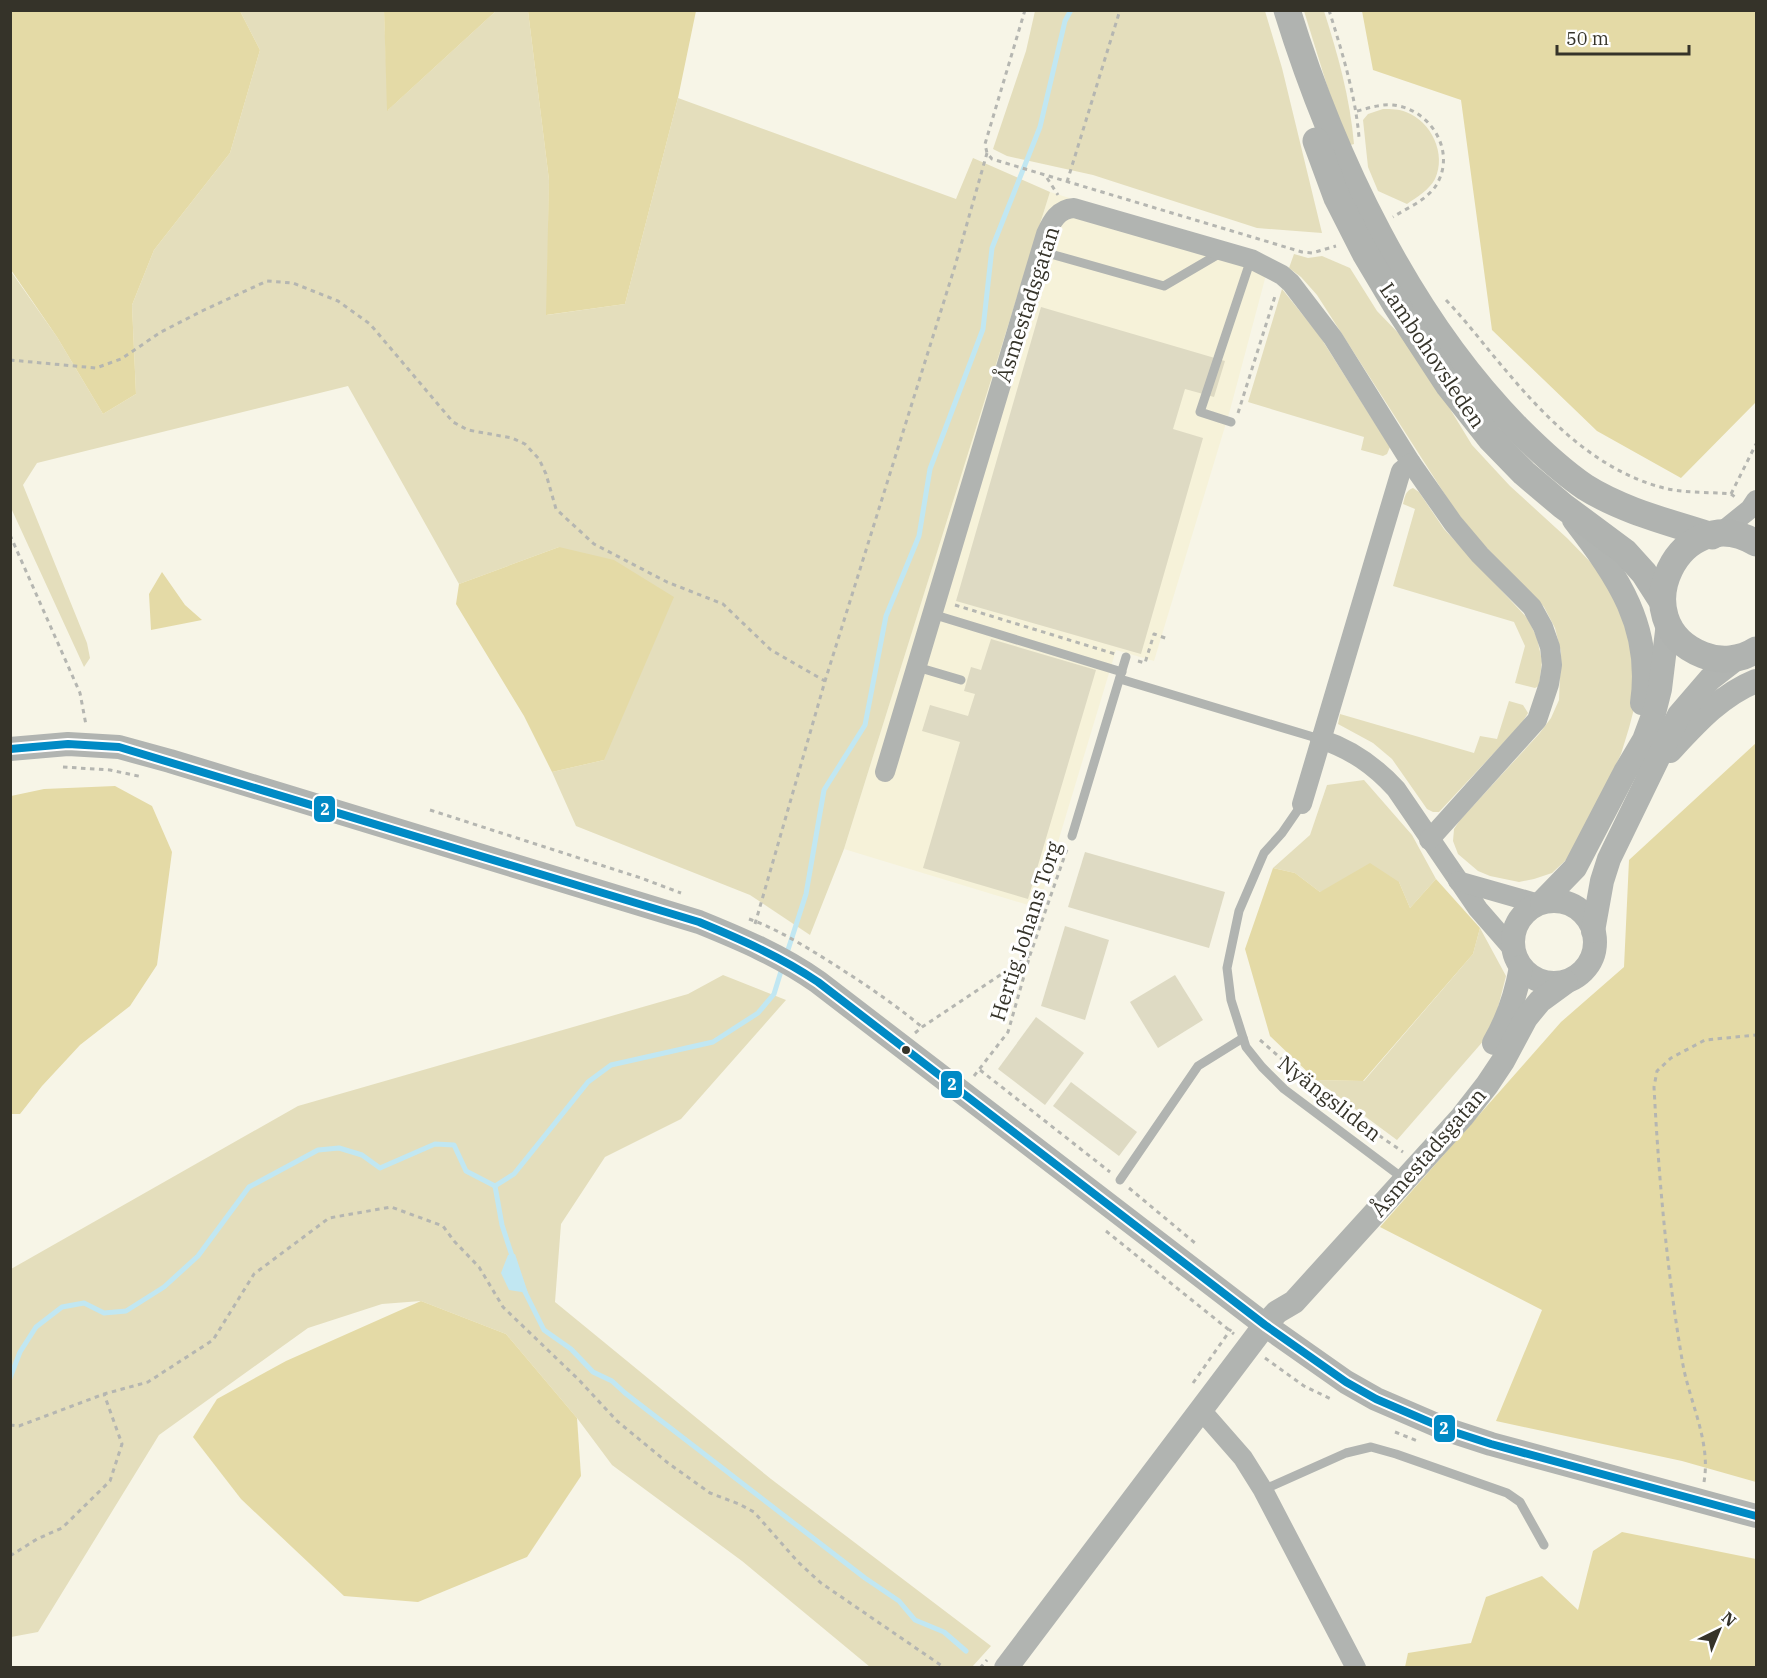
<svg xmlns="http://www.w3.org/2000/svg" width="1767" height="1678" font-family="'IBM Plex Serif',serif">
	<rect width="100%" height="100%" fill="#f7f5e7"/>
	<polygon fill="#f6f2d9" points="1050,192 1270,260 1230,410 1154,661 1116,650 1038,908 844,849"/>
	<g fill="#e4debc">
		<polygon points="240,11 384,11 388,110 496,11 528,11 549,180 547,315 625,304 678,98 956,199 973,158 1050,192 844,849 810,935 750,895 576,826 552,772 604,760 559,547 459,584 348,386 37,463 23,485 87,643 90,658 84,667 11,508 10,270 57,337 103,414 136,394 132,305 154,250 230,153 260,50"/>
		<polygon points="1035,11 1265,11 1282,68 1322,233 1257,228 1093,175 1007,156 993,149 1026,51"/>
		<path d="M1304 11H1324C1338 55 1350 98 1354 144L1347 146 1329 92Z"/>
		<path d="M1383 109C1391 109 1399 109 1406 112 1431 121 1447 154 1435 179 1429 190 1417 197 1407 204L1378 191 1368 167 1363 120 1368 114Z"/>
		<polygon points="1294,254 1308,258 1322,256 1350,268 1377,311 1407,342 1430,376 1472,445 1510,486 1567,538 1603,575 1629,627 1635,705 1629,728 1621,754 1582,837 1566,860 1552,873 1534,879 1519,882 1490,876 1478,871 1458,854 1453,841 1454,829 1460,820 1539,734 1551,718 1559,700 1561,652 1555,628 1544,607 1478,539 1453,507 1317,295 1301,277 1289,268"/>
		<polygon points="1282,289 1319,335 1390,447 1387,454 1383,456 1361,450 1364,437 1248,402"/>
		<path d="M1413 488 1419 492 1444 529 1528 619 1537 638 1542 661 1539 686 1535 688 1515 683 1525 646 1514 622 1393 586 1415 509 1403 504C1405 497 1405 491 1413 488Z"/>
		<polygon points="1509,701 1523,705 1528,713 1522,723 1439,812 1433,812 1427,809 1392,759 1373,743 1338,724 1340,714 1474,753 1480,736 1497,739"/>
		<polygon points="1364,780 1412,835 1436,879 1410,908 1399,882 1320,892 1295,873 1273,868 1310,835 1327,785"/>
		<polygon points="1480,928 1506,976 1492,1031 1397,1140 1316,1080 1364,1081 1473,954"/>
		<polygon points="723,975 786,1000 681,1119 605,1157 561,1224 555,1302 771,1479 991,1646 972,1667 870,1667 742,1561 612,1465 577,1418 506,1334 421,1301 382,1304 308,1328 159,1435 38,1632 11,1637 11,1269 298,1106 688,994"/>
	</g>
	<g fill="#e4daa6">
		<polygon points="384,10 496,10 496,11 387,111"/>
		<polygon points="10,11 240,11 260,50 230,153 154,250 132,305 136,394 103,414 57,337 11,270"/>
		<polygon points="528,11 696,11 678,98 625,304 546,315 549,180"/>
		<polygon points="1362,11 1756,11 1756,402 1681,478 1597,431 1492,330 1461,100 1373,70"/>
		<polygon points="559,547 614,560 674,597 604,760 552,772 524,716 456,604 459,584"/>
		<polygon points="162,572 185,605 202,620 151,630 149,594"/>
		<polygon points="1756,743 1756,1482 1682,1461 1496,1421 1542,1310 1380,1227 1561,1022 1624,967 1629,860"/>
		<polygon points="115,786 152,806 172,852 157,965 130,1006 80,1045 42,1086 20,1114 11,1114 11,796 44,789"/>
		<polygon points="1370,863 1399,882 1410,908 1436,879 1480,928 1473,954 1363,1081 1316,1080 1270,1036 1245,949 1273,868 1295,873 1320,892"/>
		<polygon points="421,1301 506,1334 577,1418 581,1476 527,1557 418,1602 344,1596 241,1499 193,1437 217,1399 286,1361"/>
		<polygon points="1622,1532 1756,1559 1756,1667 1405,1667 1408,1653 1471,1643 1486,1597 1542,1576 1578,1610 1593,1551"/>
	</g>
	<polygon fill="#c1e7f2" points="515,1254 528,1293 509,1290 501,1273 508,1255"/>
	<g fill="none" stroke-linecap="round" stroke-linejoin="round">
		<g stroke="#c1e7f2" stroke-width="5">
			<polyline points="786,956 806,894 824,790 865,725 886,616 919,536 930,469 983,329 992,248 1040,127 1065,21 1071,10"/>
			<polyline points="495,1186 502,1225 513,1259"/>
			<polyline points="523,1288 544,1330 571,1349 593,1372 612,1381 625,1393 865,1578 899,1601 915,1620 944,1632 966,1651"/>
			<polyline points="10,1378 20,1352 36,1327 62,1307 84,1303 104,1313 126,1311 164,1287 198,1256 249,1187 318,1150 339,1148 362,1155 380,1168 435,1144 454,1145 466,1171 495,1186 514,1174 588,1082 611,1065 713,1042 758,1013 774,994 782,968"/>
		</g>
	</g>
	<g fill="#dedac3">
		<polygon points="1041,307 1225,361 1214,397 1185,389 1173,429 1203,438 1141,654 956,601"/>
		<polygon points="991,639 1096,670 1028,899 923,868 960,742 922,731 930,705 968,716 975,694 964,691 971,667 981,670"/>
		<polygon points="1085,852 1225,892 1209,948 1068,907"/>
		<polygon points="1065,926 1109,940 1085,1020 1041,1006"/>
		<polygon points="1175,975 1203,1020 1158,1048 1130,1002"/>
		<polygon points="1036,1017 1084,1053 1045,1105 998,1069"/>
		<polygon points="1071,1082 1137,1132 1119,1156 1053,1106"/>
	</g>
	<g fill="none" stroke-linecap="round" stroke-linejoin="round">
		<g stroke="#b5b6b1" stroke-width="3" stroke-dasharray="4.5 4.5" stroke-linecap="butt">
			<polyline points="1025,10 985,144 987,153 992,159 1302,252 1312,253 1336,246"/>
			<path d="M1329 10C1342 52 1355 93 1359 137"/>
			<path d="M1357 111C1369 108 1380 104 1393 105 1431 109 1458 153 1435 187 1425 201 1407 208 1393 217"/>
			<polyline points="1047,178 1058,195"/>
			<polyline points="1067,182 1120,10"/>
			<path d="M1446 300C1468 323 1487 349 1508 373 1550 423 1602 474 1668 489 1688 493 1711 492 1731 494L1735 497"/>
			<polyline points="10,360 96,368 121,359 161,332 204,310 267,281 293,283 338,301 370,324 453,422 468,430 512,438 525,444 539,459 546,474 556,509 594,544 667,582 723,604 771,650 825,681"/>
			<polyline points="1238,413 1276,293"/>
			<polyline points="1731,494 1756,444"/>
			<polyline points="10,535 80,693 86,725"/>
			<polyline points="955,605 1115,654"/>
			<polyline points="1138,661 1145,663 1154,634 1168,639"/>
			<polyline points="63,767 110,770 143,777"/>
			<polyline points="430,810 641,878 681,893"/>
			<path d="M749 919C777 929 801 944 827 960 860 981 892 1002 922 1027"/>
			<polyline points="755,924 825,681 955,266 987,153"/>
			<polyline points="915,1033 922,1027 1029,956"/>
			<polyline points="1260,1040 1332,1103 1403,1152"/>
			<polyline points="980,1070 1110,1172"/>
			<polyline points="974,1076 1008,1032 1030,955 1067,849"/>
			<polyline points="1129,1188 1195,1243"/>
			<polyline points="1106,1231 1234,1334"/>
			<polyline points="1265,1358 1304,1386 1333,1400"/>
			<polyline points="1193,1383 1231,1329"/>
			<polyline points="10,1425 19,1426 104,1394 148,1382 213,1340 254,1274 329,1218 391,1207 443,1226 454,1241 479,1267 503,1307 579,1380 617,1421 668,1463 710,1493 739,1504 754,1512 798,1562 821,1583 945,1668"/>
			<polyline points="1395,1432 1420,1442"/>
			<path d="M1704 1482C1711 1442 1690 1403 1683 1365 1667 1273 1659 1181 1654 1087L1657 1071 1671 1058 1705 1040 1756 1035"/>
			<polyline points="10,1556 37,1539 62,1528 110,1481 122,1444 104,1394"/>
			<polyline points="980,1668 987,1660"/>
		</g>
		<g stroke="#b1b4b1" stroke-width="9">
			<polyline points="1040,251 1164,286 1222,252"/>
			<polyline points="1231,422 1200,412 1251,259"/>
			<polyline points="932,614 1122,672"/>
			<polyline points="917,667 961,680"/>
			<polyline points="1120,679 1320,739"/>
			<polyline points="1302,804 1282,833 1264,853 1239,911 1227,968 1231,1000 1246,1047 1262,1067 1284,1089 1404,1179"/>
			<polyline points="1072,836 1126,657"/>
			<polyline points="1120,1180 1198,1066 1243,1038"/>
			<polyline points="1263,1490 1346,1453 1371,1447 1396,1454 1507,1493 1520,1502 1544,1545"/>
		</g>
		<g stroke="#b1b4b1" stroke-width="20">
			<polyline points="1719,534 1750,509 1756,500"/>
			<path d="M1320 739C1351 749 1374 765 1396 789L1478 909 1512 948"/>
			<path d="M885 772 1046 234C1052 221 1058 209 1074 208L1251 259 1282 275 1291 283 1333 338 1411 463 1453 523 1480 555 1532 607 1543 627 1550 647 1552 665 1549 684 1537 720 1429 840"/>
			<polyline points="1302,804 1401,471 1411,463"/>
			<polyline points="1458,881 1539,904"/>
			<polyline points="1201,1410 1243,1458 1263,1490 1356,1668"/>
		</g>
		<g stroke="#b1b4b1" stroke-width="24">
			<path d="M1574 520C1618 577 1653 627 1642 703"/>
			<path d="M10 749 68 744 119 747 170 761 699 922C741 939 781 956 818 982L1265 1325 1346 1382 1376 1399 1448 1430 1491 1444 1756 1516"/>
			<path d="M1670 751C1696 723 1721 695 1756 681"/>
			<circle cx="1554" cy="942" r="41"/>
			<polyline points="1542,902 1575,868 1625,772 1644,740 1654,713 1660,689 1668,623"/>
			<polyline points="1593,931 1602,881 1609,859 1679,715 1710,679 1737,658"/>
			<path d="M1494 1043C1508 1019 1516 995 1521 967"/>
			<polyline points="1006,1668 1265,1325 1277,1312 1294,1302 1462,1117 1487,1085 1503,1061 1526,1018 1540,1001 1566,982"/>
		</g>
		<g stroke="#b0b3b0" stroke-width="27">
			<path d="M1287 10C1333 158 1408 317 1517 428 1538 449 1560 470 1585 487 1623 511 1669 522 1712 536"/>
			<polyline points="1316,141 1337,198 1365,253 1396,305 1449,386 1490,438 1524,473 1563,506 1625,552 1644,573 1662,601"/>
			<path d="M1756 543C1681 497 1619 622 1703 655 1720 662 1741 660 1756 650"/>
		</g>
		<g stroke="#fff" stroke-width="12">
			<path id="bus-1" d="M10 749 68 744 119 747 699 922C740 939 781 957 818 982L1265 1325 1346 1382 1376 1399 1448 1430 1491 1444 1756 1516"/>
		</g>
		<use href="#bus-1" stroke="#008ac5" stroke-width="8"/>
	</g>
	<circle fill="#353329" stroke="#fff" stroke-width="2" cx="906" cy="1050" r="5"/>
	<g text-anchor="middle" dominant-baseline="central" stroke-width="6" stroke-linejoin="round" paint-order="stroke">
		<g font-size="21" fill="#353329" stroke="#fff">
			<text transform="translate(1027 304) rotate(-72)">Åsmestadsgatan</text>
			<text transform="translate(1433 355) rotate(56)">Lambohovsleden</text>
			<text transform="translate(1025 931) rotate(-72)">Hertig Johans Torg</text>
			<text transform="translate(1330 1098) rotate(38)">Nyängsliden</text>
			<text transform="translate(1428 1152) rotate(-49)">Åsmestadsgatan</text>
		</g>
	</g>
	<g stroke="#fff" stroke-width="2">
		<rect x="313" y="795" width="23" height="28" rx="6" fill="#008ac5"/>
		<rect x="940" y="1070" width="23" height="29" rx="6" fill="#008ac5"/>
		<rect x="1433" y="1414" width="23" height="29" rx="6" fill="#008ac5"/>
	</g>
	<g font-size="16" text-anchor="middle" font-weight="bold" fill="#fff">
		<text x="325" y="815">2</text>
		<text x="952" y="1090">2</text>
		<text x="1444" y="1434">2</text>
	</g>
	<rect width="1767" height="1678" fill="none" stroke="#353329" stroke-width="24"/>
	<g transform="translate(1719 1630) rotate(43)" stroke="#ffffff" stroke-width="4.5" paint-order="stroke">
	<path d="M0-4.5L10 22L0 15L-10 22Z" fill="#353329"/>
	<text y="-9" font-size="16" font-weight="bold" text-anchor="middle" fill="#353329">N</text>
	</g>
	<path d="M1557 45v9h132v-9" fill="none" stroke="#353329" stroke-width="3"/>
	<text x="1566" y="45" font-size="18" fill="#353329" stroke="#ffffff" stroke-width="4.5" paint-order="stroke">50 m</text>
</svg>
